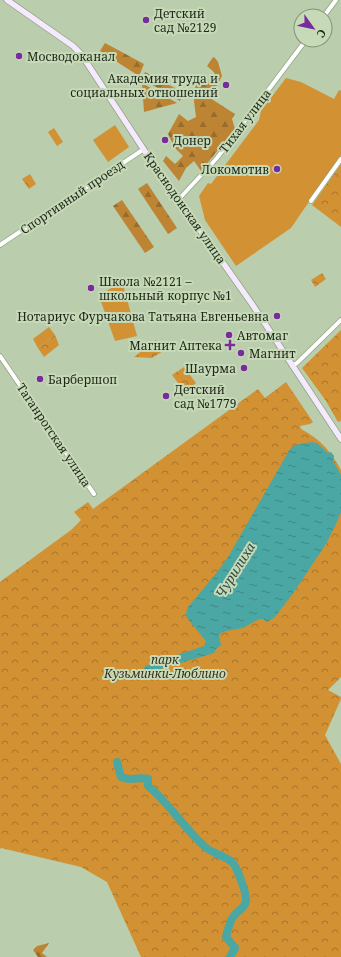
<svg xmlns="http://www.w3.org/2000/svg" width="341" height="957" font-family="'Noto Serif',serif">
	<defs>
		<pattern id="forest-firs" width="22" height="20" patternUnits="userSpaceOnUse"><rect width="22" height="20" fill="#bd8433"/><path d="M5 1l3.5 6h-7zM16 11l3.5 6h-7z" fill="#996c2a"/></pattern>
		<pattern id="park-crowns" width="20" height="18" patternUnits="userSpaceOnUse"><rect width="20" height="18" fill="#d29133"/><path d="M2 6a3 3 0 1 1 6 0M12 15a3 3 0 1 1 6 0" fill="none" stroke="#aa762a"/></pattern>
		<pattern id="water-ripples" width="26" height="14" patternUnits="userSpaceOnUse"><rect width="26" height="14" fill="#4aa7a4"/><path d="M2 4q2-2 4 0t4 0M15 11q2-2 4 0t4 0" fill="none" stroke="#3d8885"/></pattern>
	</defs>
	<rect width="100%" height="100%" fill="#bacdac"/>
	<g fill="#d29133">
		<polygon points="286,78 301,82 334,99 339,90 341,91 341,155 291,228 236,266 205,220 199,196 208,183 211,184 259,120 261,111"/>
		<polygon points="115,125 129,147 108,162 93,140"/>
		<polygon points="54,128 63,142 57,146 48,132"/>
		<polygon points="122,281 137,336 115,341 99,296"/>
		<polygon points="49,327 55,335 38,348 33,339"/>
	</g>
	<g fill="url(#forest-firs)">
		<polygon points="105,43 144,64 139,76 100,51"/>
		<path d="M213 57 215 58 218 62 222 76 210 98 235 114 232 119 235 129 201 171 194 161 186 168 179 181 163 161 166 156 175 164 183 156 175 148 168 134 179 114 188 121 196 117C195 102 187 78 210 82L215 73 207 66Z"/>
		<polygon points="145,72 184,93 180,101 142,79"/>
		<polygon points="142,83 177,103 144,112"/>
		<polygon points="147,183 177,228 168,234 138,189"/>
		<polygon points="122,200 154,247 145,253 113,206"/>
		<polygon points="49,943 42,953 47,957 38,957 33,950 37,946"/>
	</g>
	<g fill="url(#park-crowns)">
		<polygon points="341,164 341,227 312,205"/>
		<polygon points="30,174 36,184 29,189 22,179"/>
		<polygon points="322,273 326,279 315,287 311,280"/>
		<polygon points="341,330 341,421 338,422 326,401 302,368"/>
		<polygon points="55,335 59,345 44,357 38,348"/>
		<polygon points="156,340 163,351 152,358 134,357"/>
		<polygon points="184,367 196,383 185,392 172,375"/>
		<path d="M286 382 313 422 310 424 300 426 301 429C321 440 330 450 341 470V677L328 690 341 697V699L325 735 341 764V957H141L107 882 81 867 1 848 0 849V582L71 530 81 520 74 512 88 502 93 509 258 389 265 398Z"/>
	</g>
	<polygon fill="url(#water-ripples)" points="311,442 317,443 328,453 331,452 334,456 333,461 341,475 341,512 336,524 326,544 294,592 275,617 267,622 263,619 259,619 243,628 226,631 221,633 219,636 221,645 216,649 214,653 147,673 145,671 144,669 145,666 204,646 206,641 187,618 186,613 188,607 218,571 228,557 290,449 295,445"/>
	<g fill="none" stroke-linecap="round" stroke-linejoin="round">
		<path stroke="#4aa7a4" stroke-width="8" d="M117 762 121 777C133 782 136 776 148 779V786C169 803 184 828 204 846 212 854 225 855 233 863 237 868 247 894 246 901 245 909 237 910 233 917 229 923 228 930 226 937L235 948 230 957"/>
		<g stroke="#91a484" stroke-width="5.5">
			<g id="street">
				<polyline points="324,16 336,0"/>
				<polyline points="179,199 217,158 306,40"/>
				<polyline points="311,201 341,159"/>
				<polyline points="0,245 144,149"/>
				<polyline points="0,356 94,494"/>
				<polyline points="292,366 297,363 341,320"/>
			</g>
		</g>
		<g stroke="#91a484" stroke-width="7">
			<polyline id="secondary" points="7,0 73,46 81,54 148,156 252,304 341,439"/>
		</g>
		<use href="#street" stroke="#fff" stroke-width="4"/>
		<use href="#secondary" stroke="#f5e9fe" stroke-width="5.5"/>
	</g>
	<g fill="#772b9c" stroke="#c7dab8" stroke-width="1.5">
		<circle cx="146" cy="20" r="4"/>
		<circle cx="19" cy="56" r="4"/>
		<circle cx="226" cy="85" r="4"/>
		<circle cx="165" cy="140" r="4"/>
		<circle cx="277" cy="169" r="4"/>
		<circle cx="91" cy="288" r="4"/>
		<circle cx="277" cy="316" r="4"/>
		<circle cx="229" cy="335" r="4"/>
		<path d="M228 339h4v4h4v4h-4v4h-4v-4h-4v-4h4z"/>
		<circle cx="241" cy="353" r="4"/>
		<circle cx="244" cy="368" r="4"/>
		<circle cx="40" cy="379" r="4"/>
		<circle cx="166" cy="396" r="4"/>
	</g>
	<g text-anchor="middle" dominant-baseline="central" stroke-width="4" stroke-linejoin="round" paint-order="stroke">
		<g font-size="12" fill="#1f2619" stroke="#c7dab8" text-anchor="start">
			<text x="154" y="13">Детский<tspan x="154" dy="14">сад №2129</tspan></text>
			<text x="27" y="56">Мосводоканал</text>
			<text x="218" y="78" text-anchor="end">Академия труда и<tspan x="218" dy="14">социальных отношений</tspan></text>
			<text x="173" y="140">Донер</text>
			<text x="269" y="169" text-anchor="end">Локомотив</text>
			<text x="99" y="281">Школа №2121 –<tspan x="99" dy="14">школьный корпус №1</tspan></text>
			<text x="269" y="316" text-anchor="end">Нотариус Фурчакова Татьяна Евгеньевна</text>
			<text x="237" y="335">Автомаг</text>
			<text x="222" y="345" text-anchor="end">Магнит Аптека</text>
			<text x="249" y="353">Магнит</text>
			<text x="236" y="368" text-anchor="end">Шаурма</text>
			<text x="48" y="379">Барбершоп</text>
			<text x="174" y="389">Детский<tspan x="174" dy="14">сад №1779</tspan></text>
		</g>
		<g font-size="12" fill="#1f2619" stroke="#c7dab8">
			<text transform="translate(245 121) rotate(-53)">Тихая улица</text>
			<text transform="translate(72 197) rotate(-34)">Спортивный проезд</text>
			<text transform="translate(185 208) rotate(55)">Краснодонская улица</text>
			<text transform="translate(54 435) rotate(56)">Таганрогская улица</text>
		</g>
		<g font-size="12" font-style="italic" fill="#3a2c1b" stroke="#c7dab8">
			<text x="165" y="659">парк<tspan x="165" dy="14">Кузьминки-Люблино</tspan></text>
		</g>
		<g font-size="13" font-style="italic" fill="#2d4a49" stroke="#c7dab8">
			<text transform="translate(235 570) rotate(-58)">Чурилиха</text>
		</g>
	</g>
	<g transform="translate(313 28) rotate(123)"><circle r="19" fill="#c7dab8" stroke="#849278"/>
	<path d="M0-3L7 15L0 10L-7 15Z" fill="#772b9c"/>
	<text y="-6" font-size="11" font-weight="bold" text-anchor="middle" fill="#1f2619">С</text>
	</g>
</svg>
